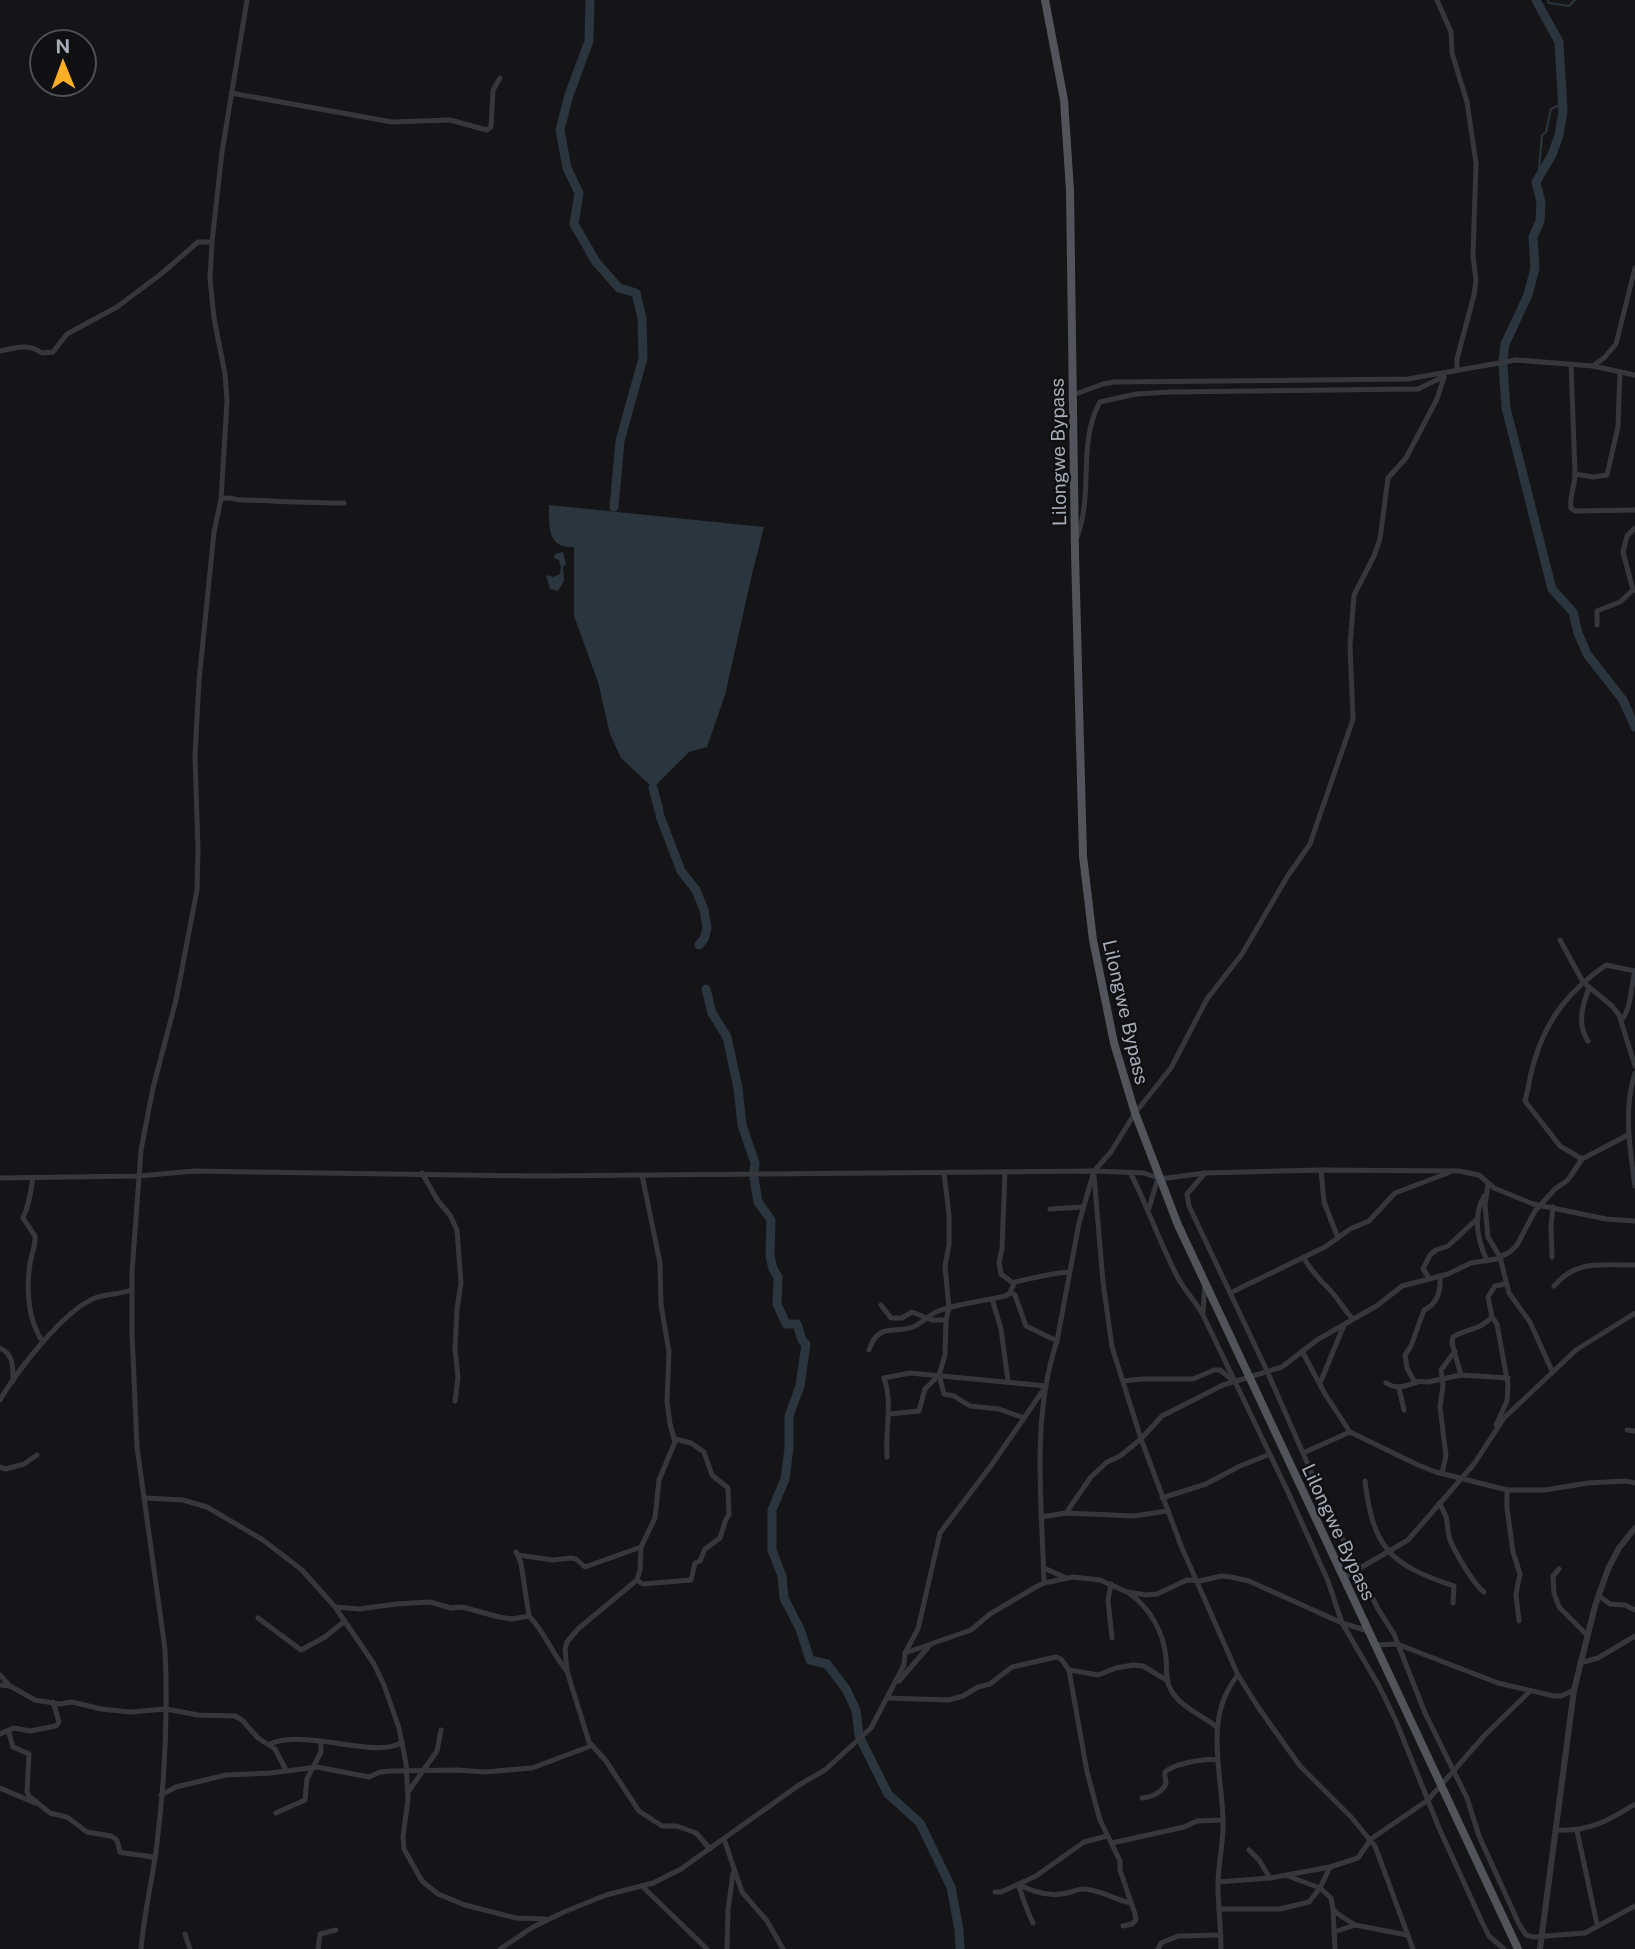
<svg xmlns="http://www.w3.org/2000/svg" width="1635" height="1949" font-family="'Public Sans',sans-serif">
	<rect width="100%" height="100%" fill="#151518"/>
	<g fill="#2a353d">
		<path d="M549 505 764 527 752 574 725 695 707 747 689 752 653 788 621 758 610 734 598 682 574 616V547C547 549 549 526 549 505Z"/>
		<polygon points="563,552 566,564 563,567 564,581 558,591 550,589 546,575 553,577 560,574 561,568 559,560 554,558 555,554"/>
	</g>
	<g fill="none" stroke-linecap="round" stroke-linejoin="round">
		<g stroke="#2a353d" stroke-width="2">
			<polyline points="1548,0 1549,3 1569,6 1575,0"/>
			<polyline points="1538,180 1542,135 1546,132 1551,109 1562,104"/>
		</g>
		<g stroke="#2a353d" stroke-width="9">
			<polyline points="590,0 589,41 569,95 560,130 567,168 579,193 574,224 596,262 619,288 636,293 642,318 643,358 620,441 614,507"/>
			<polyline points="1503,359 1505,344 1528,295 1535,268 1533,237 1540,221 1541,202 1536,182 1552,155 1559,135 1563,111 1559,42 1536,0"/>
			<polyline points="1503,365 1506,408 1552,589 1573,612 1578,633 1587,654 1623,700 1635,727"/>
			<polyline points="653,788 659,811"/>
			<polyline points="660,816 681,871 696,890 704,910 707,928 704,939 699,945"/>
			<polyline points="706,989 712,1013 727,1037 738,1088 742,1125 755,1163 754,1171"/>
			<polyline points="754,1178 758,1202 771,1220 770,1256 773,1269 778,1277 777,1304 786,1324 797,1324 802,1340 806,1344 800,1386 789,1416 789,1448 785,1479 772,1510 772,1550 782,1576 784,1598 800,1629 810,1660 827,1664 846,1689 856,1710 859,1735"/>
			<polyline points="861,1740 888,1794 920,1823 951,1887 959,1930 960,1949"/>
		</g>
		<g stroke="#36373d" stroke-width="5">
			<polyline points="1437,0 1451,32 1452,53 1467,102 1476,163 1473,256 1476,280 1474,295 1457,359 1457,369"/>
			<polyline points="231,93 392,122 450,120 487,130 491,127 493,90 500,78"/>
			<path d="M0 351C17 348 27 343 42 353L53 352 67 334 117 307 161 274 198 242H212"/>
			<path d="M1571 364 1575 474C1575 487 1569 496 1571 508L1575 511 1635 510"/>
			<polyline points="1593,366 1605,357 1616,344 1635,268"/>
			<polyline points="1073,395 1103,384 1114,382 1408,379 1516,360 1593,366 1635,375"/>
			<polyline points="1575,474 1593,477 1607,475 1618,427 1620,372"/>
			<path d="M221 499C229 496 234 500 243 500 276 501 310 503 344 503"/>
			<polyline points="1635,528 1627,536 1623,552 1633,590 1635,590"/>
			<path d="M1077 537C1094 493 1077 443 1100 402L1136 394 1169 392 1418 389 1443 377"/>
			<polyline points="1597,625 1597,611 1620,602 1633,590"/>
			<polyline points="1560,940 1583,982 1612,1006 1619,1015 1635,1066"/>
			<path d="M1621 1020C1631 1012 1631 985 1635 971"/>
			<path d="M1588 1041C1577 1025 1582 1006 1589 988"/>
			<path d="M1635 1073C1623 1110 1630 1148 1635 1186"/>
			<path d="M1582 1159 1560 1146 1525 1101C1529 1087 1530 1073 1535 1059 1547 1018 1571 989 1606 965L1635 971"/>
			<polyline points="1321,1170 1324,1202 1338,1238"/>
			<polyline points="1005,1172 1002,1249 999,1262 1001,1274 1013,1283"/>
			<path d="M1130 1172C1148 1207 1160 1244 1178 1278 1185 1291 1196 1302 1203 1315L1288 1492 1328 1581 1342 1623 1379 1686 1396 1721 1439 1828 1482 1922 1489 1936 1504 1949"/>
			<polyline points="422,1173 438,1201 450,1215 457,1230 461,1283 457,1309 455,1348 458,1378 455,1401"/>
			<polyline points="1205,1173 1187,1194 1189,1206 1267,1371 1327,1508 1378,1609 1394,1634 1425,1713 1467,1798 1479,1836 1519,1924 1526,1935 1533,1937 1585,1933 1635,1906"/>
			<polyline points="642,1175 660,1263 661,1305 669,1352 667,1402 670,1424 675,1442 659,1480 655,1518 641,1547 640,1570 637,1580 579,1628 567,1642 565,1649 567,1671 589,1742 606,1761 639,1811 662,1826 677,1826 696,1833 710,1849"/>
			<polyline points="1094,1175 1103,1282 1112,1347 1141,1439 1182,1548 1238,1675 1258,1707 1300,1766 1351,1817 1375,1846 1413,1949"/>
			<path d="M33 1177C31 1191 29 1205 23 1218L35 1236C36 1246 31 1255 30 1264 26 1290 28 1321 43 1342"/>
			<polyline points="0,1178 139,1176 194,1171 535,1176 1094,1171 1144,1173 1158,1178 1167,1178 1205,1173 1321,1170 1459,1171 1479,1175 1494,1188 1533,1204 1606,1219 1635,1221"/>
			<polyline points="1488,1184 1485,1205 1488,1237 1500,1257 1509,1293 1530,1322 1552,1371"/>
			<path d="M1484 1196C1472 1217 1478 1241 1487 1261"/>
			<polyline points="1149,1208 1158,1178"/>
			<polyline points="1050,1209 1083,1207"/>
			<path d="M1303 1257C1310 1269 1318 1278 1328 1288 1337 1296 1343 1309 1352 1318"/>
			<polyline points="1552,1257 1551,1226 1553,1207"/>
			<path d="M1440 1276C1441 1291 1438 1304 1424 1310L1411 1346 1405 1355 1407 1368 1414 1381 1428 1382 1461 1375 1508 1378"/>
			<polyline points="1430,1279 1423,1269 1430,1255 1436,1250 1448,1246 1478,1218"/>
			<path d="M1554 1286C1578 1258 1603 1266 1635 1265"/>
			<polyline points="1010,1292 1015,1295 1026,1326 1057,1341"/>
			<polyline points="1230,1293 1325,1247 1350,1229 1369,1221 1395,1193 1448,1173"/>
			<polyline points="992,1299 1001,1329 1008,1381"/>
			<polyline points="881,1305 891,1318 902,1318 912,1312 932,1320 946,1320"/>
			<polyline points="1203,1312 1205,1283"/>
			<path d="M0 1348C14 1354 13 1368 13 1381"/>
			<path d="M869 1350C878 1322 894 1334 913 1327 921 1324 928 1316 936 1312 953 1304 986 1301 1005 1296L1009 1294 1015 1282C1034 1278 1051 1273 1070 1272"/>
			<polyline points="1302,1351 1325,1394 1350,1432 1418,1465 1436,1472 1507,1490 1545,1490 1588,1483 1626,1481 1635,1483"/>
			<polyline points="939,1375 944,1394 954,1396 970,1406 999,1409 1024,1418"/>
			<path d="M1461 1375 1452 1343 1453 1337C1469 1327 1477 1332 1492 1317"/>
			<polyline points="1123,1381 1142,1379 1193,1379 1214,1370 1220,1370 1230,1378"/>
			<polyline points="1320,1383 1344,1325"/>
			<path d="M1386 1383C1397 1390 1406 1386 1418 1382"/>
			<polyline points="1399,1388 1404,1410"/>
			<path d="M0 1400C17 1371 63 1311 95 1298 106 1294 120 1294 132 1290"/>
			<polyline points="889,1414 919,1411 925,1389 939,1375 945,1355 946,1320 949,1308 945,1266 949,1245 949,1215 944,1173"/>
			<polyline points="1496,1425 1507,1401 1508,1385 1497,1324 1492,1317 1488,1297 1495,1286 1505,1284"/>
			<polyline points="1627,1430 1635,1431"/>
			<polyline points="1303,1453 1350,1432"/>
			<polyline points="0,1467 6,1469 24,1464 37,1455"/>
			<polyline points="1442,1473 1446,1456 1440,1407 1443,1385 1441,1370 1455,1351"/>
			<path d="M1365 1481C1373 1548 1390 1565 1454 1586L1453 1603"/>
			<polyline points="1507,1490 1507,1508 1513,1552 1520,1574 1516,1594 1519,1621"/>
			<polyline points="145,1498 183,1500 207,1507 263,1540 302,1570 335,1607 374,1664 384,1685 399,1728 406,1764 408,1799 403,1837 404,1849 422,1881 438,1894 465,1905 516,1918 545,1919"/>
			<polyline points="1162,1498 1206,1484 1240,1466 1270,1454"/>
			<path d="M1439 1503C1451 1522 1445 1524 1450 1540 1455 1552 1474 1585 1484 1592"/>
			<polyline points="1066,1513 1091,1477 1107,1462 1120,1456 1141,1439 1162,1416 1223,1385 1282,1367 1317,1340 1378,1305 1402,1286 1448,1274 1471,1263 1496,1259 1510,1252 1517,1245 1535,1211 1555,1189 1568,1180 1582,1159 1628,1135"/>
			<polyline points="1041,1517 1066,1513 1134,1516 1167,1511"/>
			<polyline points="516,1552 521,1563 529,1616"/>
			<polyline points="518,1555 553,1560 571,1558 576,1559 585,1567 641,1547"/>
			<polyline points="1044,1568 1066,1578"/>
			<polyline points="1559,1569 1553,1576 1554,1593 1559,1607 1587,1635"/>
			<polyline points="1343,1578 1408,1540 1474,1464 1504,1418 1576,1350 1635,1313"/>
			<polyline points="637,1580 643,1584 691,1580 695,1563 700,1561 705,1549 720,1538 726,1519 729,1515 728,1488 712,1475 704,1452 691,1443 675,1439"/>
			<path d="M1044 1583C1042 1503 1031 1418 1057 1341L1079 1223 1094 1171 1111 1152 1135 1113 1171 1068 1207 999 1242 954 1287 877 1310 844 1353 719 1350 646 1354 595 1374 556 1380 539 1388 478 1406 458 1437 399 1444 377"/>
			<polyline points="1111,1584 1108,1600 1112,1638"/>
			<path d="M1130 1594C1150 1608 1164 1633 1166 1658 1167 1668 1165 1681 1171 1690 1180 1707 1202 1715 1217 1727"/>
			<polyline points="1599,1596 1610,1604 1625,1605 1635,1610"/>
			<path d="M335 1607 359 1609 396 1604 430 1602 451 1608 462 1607 499 1617 512 1619 529 1616C545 1632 552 1654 567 1671"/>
			<polyline points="258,1618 301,1650 325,1637 345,1621"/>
			<polyline points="1375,1645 1397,1644 1498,1683 1554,1696 1561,1696 1574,1690"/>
			<polyline points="905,1653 971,1630 990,1614 1034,1588 1044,1583 1073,1577 1100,1580 1127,1592 1146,1595 1157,1594 1187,1580 1200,1581 1221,1576 1231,1577 1249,1581 1342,1623 1368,1631"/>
			<polyline points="1580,1663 1598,1658 1635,1636"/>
			<polyline points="1069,1670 1098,1675 1116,1668 1133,1665 1143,1666 1168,1681"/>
			<polyline points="0,1675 10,1686"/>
			<polyline points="899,1681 929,1646"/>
			<polyline points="0,1685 10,1686 35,1700 60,1704 72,1702 101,1709 130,1712 166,1709 198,1715 235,1716 242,1720 258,1738 275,1749 286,1770"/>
			<polyline points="887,1698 949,1700 963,1696 978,1687 990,1684 1012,1667 1056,1657 1061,1659 1069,1670 1087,1772 1100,1820 1120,1861 1120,1870 1135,1914 1136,1920 1132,1924 1123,1926"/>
			<path d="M8 1730 13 1747 29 1754 27 1792 29 1796 50 1813 67 1817 87 1832 111 1836 117 1840 120 1852C131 1855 143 1854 155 1858"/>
			<polyline points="0,1734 14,1728 30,1731 56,1726 59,1722 53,1702"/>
			<path d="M270 1744C307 1728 377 1760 402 1742"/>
			<polyline points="0,1788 35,1803"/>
			<polyline points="408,1792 437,1751 441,1730"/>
			<polyline points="161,1795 176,1787 226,1775 271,1773 317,1767 369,1777 380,1772 392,1771 457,1770 485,1772 532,1768 591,1746"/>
			<path d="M1142 1798C1149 1798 1164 1792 1166 1783 1166 1780 1164 1776 1165 1772 1173 1764 1205 1758 1217 1760"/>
			<polyline points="276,1813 305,1800 307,1779 321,1752 321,1742"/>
			<path d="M1556 1830C1588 1832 1608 1821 1635 1804"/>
			<polyline points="1577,1831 1597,1924"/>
			<polyline points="724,1839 742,1892 767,1921 783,1949"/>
			<polyline points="1112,1843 1184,1827 1197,1821 1223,1820"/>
			<polyline points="1249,1850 1259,1860 1270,1878"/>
			<polyline points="1288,1876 1320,1888 1331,1898 1333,1909 1338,1914 1355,1925"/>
			<polyline points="1218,1882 1270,1878 1330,1867 1358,1858 1371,1839 1428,1800 1484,1736 1530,1691"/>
			<polyline points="642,1886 707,1949"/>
			<polyline points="995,1892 1001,1892 1036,1876 1084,1842 1107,1836"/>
			<polyline points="1219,1909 1280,1909 1309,1902 1320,1888 1330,1867"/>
			<polyline points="1333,1909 1335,1949"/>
			<path d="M1033 1923C1028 1914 1022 1895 1018 1884 1031 1891 1047 1896 1061 1894 1069 1894 1076 1889 1083 1889 1099 1889 1115 1900 1131 1903"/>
			<polyline points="1334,1932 1355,1925 1407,1935"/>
			<polyline points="185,1934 190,1949"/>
			<path d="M141 1949C144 1913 153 1878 157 1843 165 1779 168 1714 165 1649L137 1447 132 1333V1272L141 1150 153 1088 176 1000 197 890 198 849 195 756 199 681 214 532 221 499 227 401 225 374 214 318 210 279 212 242 222 152 247 0"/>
			<polyline points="318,1949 320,1934 336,1930"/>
			<path d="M500 1949 533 1927 564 1912 606 1895 653 1883 681 1869 799 1785 825 1770 871 1728 904 1665 905 1653 918 1629 940 1533 993 1463 1046 1386 910 1373 884 1378C893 1403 885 1430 887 1457"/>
			<polyline points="727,1949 728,1910 733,1873"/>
			<polyline points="1158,1949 1161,1943 1178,1936 1221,1935"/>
			<path d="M1221 1949C1221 1927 1218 1906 1218 1885 1218 1863 1224 1842 1223 1820 1222 1772 1203 1717 1238 1675"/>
		</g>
		<polyline stroke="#36373d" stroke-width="6" points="1540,1949 1574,1690 1595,1606 1608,1569 1619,1548 1635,1528"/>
		<polyline stroke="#52545c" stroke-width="8" points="1045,0 1064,100 1070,190 1075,553 1083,856 1093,940 1114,1043 1135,1113 1178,1225 1518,1949"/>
	</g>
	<g text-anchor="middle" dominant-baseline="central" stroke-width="5" stroke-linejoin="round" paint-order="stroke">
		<g font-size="19" fill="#a6adb9" stroke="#101013">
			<text transform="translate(1058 452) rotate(-91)">Lilongwe Bypass</text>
			<text transform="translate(1126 1012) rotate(77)">Lilongwe Bypass</text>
			<text transform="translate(1339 1532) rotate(65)">Lilongwe Bypass</text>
		</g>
	</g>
	<g transform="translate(63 63) rotate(359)"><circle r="33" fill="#101013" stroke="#4c4f55" stroke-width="2"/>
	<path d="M0-5L12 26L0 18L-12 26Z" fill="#ffae26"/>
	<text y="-10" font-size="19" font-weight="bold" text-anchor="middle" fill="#a6adb9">N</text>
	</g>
</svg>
